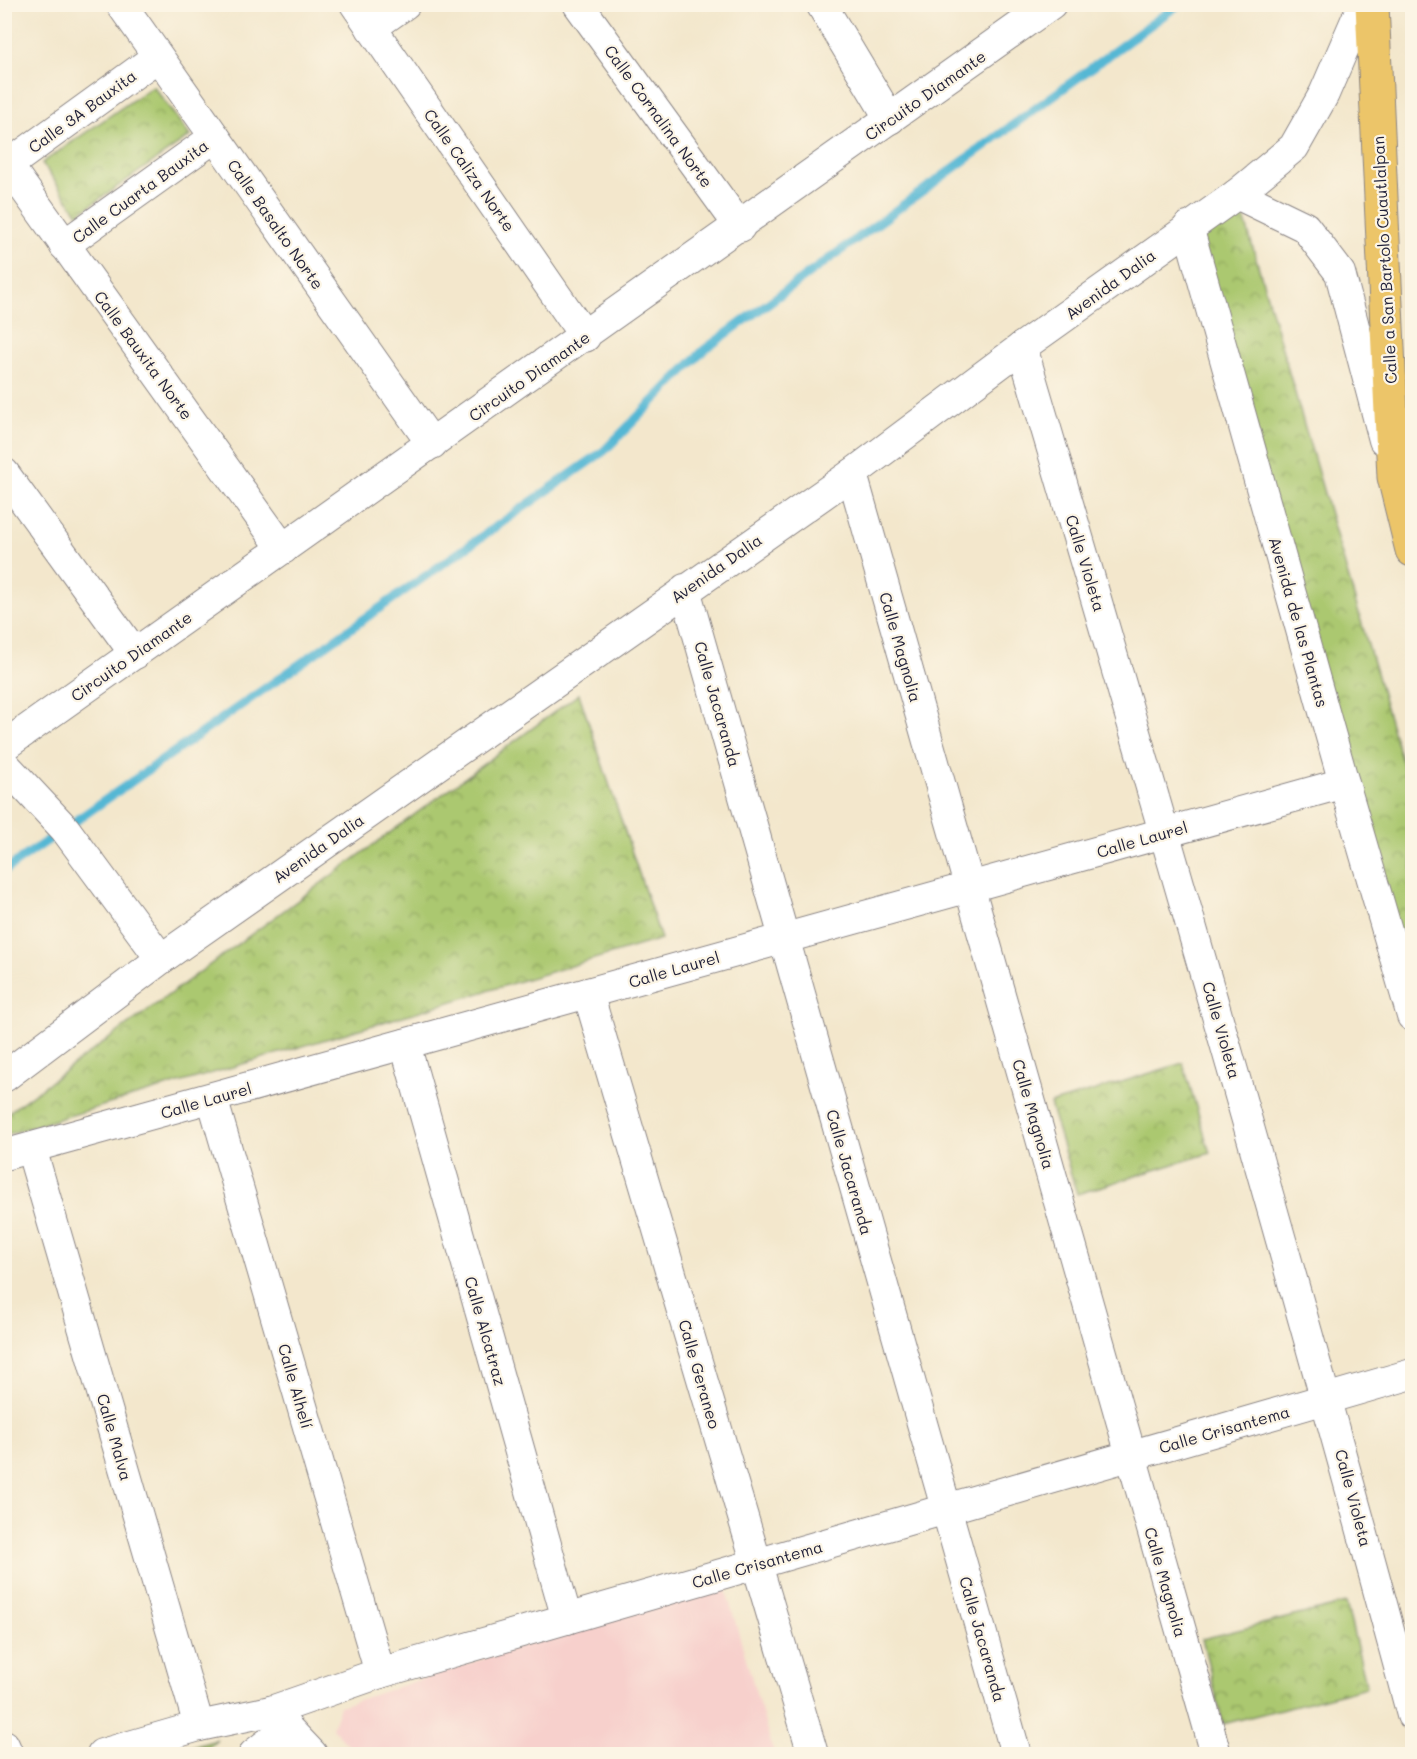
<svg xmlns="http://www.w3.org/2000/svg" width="1417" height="1759" font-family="Mali,sans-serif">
	<defs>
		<pattern id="park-crowns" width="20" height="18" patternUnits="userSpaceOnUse" patternTransform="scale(1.5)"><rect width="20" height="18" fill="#abc86f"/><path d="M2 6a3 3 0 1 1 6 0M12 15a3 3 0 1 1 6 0" fill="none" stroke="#8ba25c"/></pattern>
	</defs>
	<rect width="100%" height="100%" fill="#fcf5e5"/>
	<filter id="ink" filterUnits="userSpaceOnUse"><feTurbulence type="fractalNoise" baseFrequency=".0167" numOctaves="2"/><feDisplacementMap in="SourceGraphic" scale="12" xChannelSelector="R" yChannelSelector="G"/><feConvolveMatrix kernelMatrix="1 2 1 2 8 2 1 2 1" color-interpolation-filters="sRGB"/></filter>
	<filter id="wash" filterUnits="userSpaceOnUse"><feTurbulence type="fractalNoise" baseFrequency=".008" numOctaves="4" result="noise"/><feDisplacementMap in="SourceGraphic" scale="24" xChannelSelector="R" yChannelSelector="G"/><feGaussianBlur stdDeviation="1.35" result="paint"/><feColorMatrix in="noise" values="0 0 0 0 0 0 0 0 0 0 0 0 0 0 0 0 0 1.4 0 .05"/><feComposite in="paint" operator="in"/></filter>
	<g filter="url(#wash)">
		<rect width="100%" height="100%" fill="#f3e7cc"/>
		<polygon fill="#f7d0cc" points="723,1580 774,1754 356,1754 332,1728 340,1706"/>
		<g fill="url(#park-crowns)" stroke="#667555" stroke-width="1.5">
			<polygon points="153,86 190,136 78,214 42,163"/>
			<polygon points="1242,210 1412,797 1412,979 1195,231"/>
			<polygon points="579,694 661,939 5,1135 5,1115"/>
			<polygon points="1183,1063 1210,1153 1077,1194 1050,1104"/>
			<polygon points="1346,1603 1367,1687 1223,1724 1202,1639"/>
			<polygon points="217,1740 201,1754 164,1754"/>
		</g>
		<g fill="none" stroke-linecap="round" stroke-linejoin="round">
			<polyline stroke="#55b7d4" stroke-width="9" points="4,871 604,451 704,350 1179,4"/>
		</g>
	</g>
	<g filter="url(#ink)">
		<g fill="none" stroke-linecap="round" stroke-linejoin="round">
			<g stroke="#8a8484" stroke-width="32">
				<g id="minor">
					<polyline points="121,4 432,444"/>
					<polyline points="355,4 585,337"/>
					<polyline points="578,4 740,227"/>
					<polyline points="821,4 890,119"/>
					<polyline points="371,28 405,4"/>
					<polyline points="4,160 283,549"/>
					<polyline points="8,165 157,57"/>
					<polyline points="1237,194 1305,227 1340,273 1384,440"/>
					<polyline points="1188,227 1344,783 1412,1016"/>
					<polyline points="64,245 215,137"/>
					<path d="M1022 347C1156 802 1289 1257 1412 1715"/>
					<polyline points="4,473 135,654"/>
					<polyline points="852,474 1216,1754"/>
					<polyline points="685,589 1016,1754"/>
					<polyline points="4,746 1051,4"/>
					<polyline points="4,764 65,829 161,959"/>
					<polyline points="588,993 813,1754"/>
					<polyline points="405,1044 567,1619"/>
					<polyline points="4,1077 161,959 852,474 1022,347 1237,194 1294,147 1324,94 1363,4"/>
					<polyline points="212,1098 380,1673"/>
					<polyline points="31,1148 199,1726"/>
					<polyline points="4,1155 1344,783"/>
					<polyline points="271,1711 312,1754"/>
					<polyline points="4,1745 8,1754"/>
					<polyline points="102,1754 199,1726 271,1711 380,1673 1412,1374"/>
					<polyline points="254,1754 287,1728"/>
				</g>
			</g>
			<g stroke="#8a8484" stroke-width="35">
				<polyline id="major" points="1372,4 1394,477 1412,550"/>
			</g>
			<use href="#minor" stroke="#fff" stroke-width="30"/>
			<use href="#major" stroke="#ecc569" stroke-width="33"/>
		</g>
	</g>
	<g text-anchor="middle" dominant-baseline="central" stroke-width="4.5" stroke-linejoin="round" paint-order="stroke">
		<g font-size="16" fill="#22223b" stroke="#fcf5e5">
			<text transform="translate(925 95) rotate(-35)">Circuito Diamante</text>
			<text transform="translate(82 111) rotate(-36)">Calle 3A Bauxita</text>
			<text transform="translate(659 116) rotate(54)">Calle Cornalina Norte</text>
			<text transform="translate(470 170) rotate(55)">Calle Caliza Norte</text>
			<text transform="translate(140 191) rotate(-36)">Calle Cuarta Bauxita</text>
			<text transform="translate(276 224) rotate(55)">Calle Basalto Norte</text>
			<text transform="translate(1384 260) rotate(-93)">Calle a San Bartolo Cuautlalpan</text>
			<text transform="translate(1110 284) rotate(-36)">Avenida Dalia</text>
			<text transform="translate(144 355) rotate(54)">Calle Bauxita Norte</text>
			<text transform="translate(529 376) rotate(-35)">Circuito Diamante</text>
			<text transform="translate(1086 563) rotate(73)">Calle Violeta</text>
			<text transform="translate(716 568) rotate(-35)">Avenida Dalia</text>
			<text transform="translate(1299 622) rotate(74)">Avenida de las Plantas</text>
			<text transform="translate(901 647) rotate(74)">Calle Magnolia</text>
			<text transform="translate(131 656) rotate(-35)">Circuito Diamante</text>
			<text transform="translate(718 704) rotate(74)">Calle Jacaranda</text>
			<text transform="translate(1142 839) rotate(-16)">Calle Laurel</text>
			<text transform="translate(318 848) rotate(-35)">Avenida Dalia</text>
			<text transform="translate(674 969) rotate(-16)">Calle Laurel</text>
			<text transform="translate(1222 1030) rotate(74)">Calle Violeta</text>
			<text transform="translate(206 1100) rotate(-16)">Calle Laurel</text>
			<text transform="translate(1034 1114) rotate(74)">Calle Magnolia</text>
			<text transform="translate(850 1172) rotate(74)">Calle Jacaranda</text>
			<text transform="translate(486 1331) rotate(74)">Calle Alcatraz</text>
			<text transform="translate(700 1374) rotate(74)">Calle Geraneo</text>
			<text transform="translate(296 1386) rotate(74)">Calle Alhelí</text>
			<text transform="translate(1224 1429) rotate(-16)">Calle Crisantema</text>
			<text transform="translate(115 1437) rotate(74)">Calle Malva</text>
			<text transform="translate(1354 1498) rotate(75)">Calle Violeta</text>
			<text transform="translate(757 1564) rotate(-16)">Calle Crisantema</text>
			<text transform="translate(1166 1582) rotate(74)">Calle Magnolia</text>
			<text transform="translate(983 1639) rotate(74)">Calle Jacaranda</text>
		</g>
	</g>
	<rect width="1417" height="1759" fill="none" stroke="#fcf5e5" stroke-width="24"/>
</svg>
